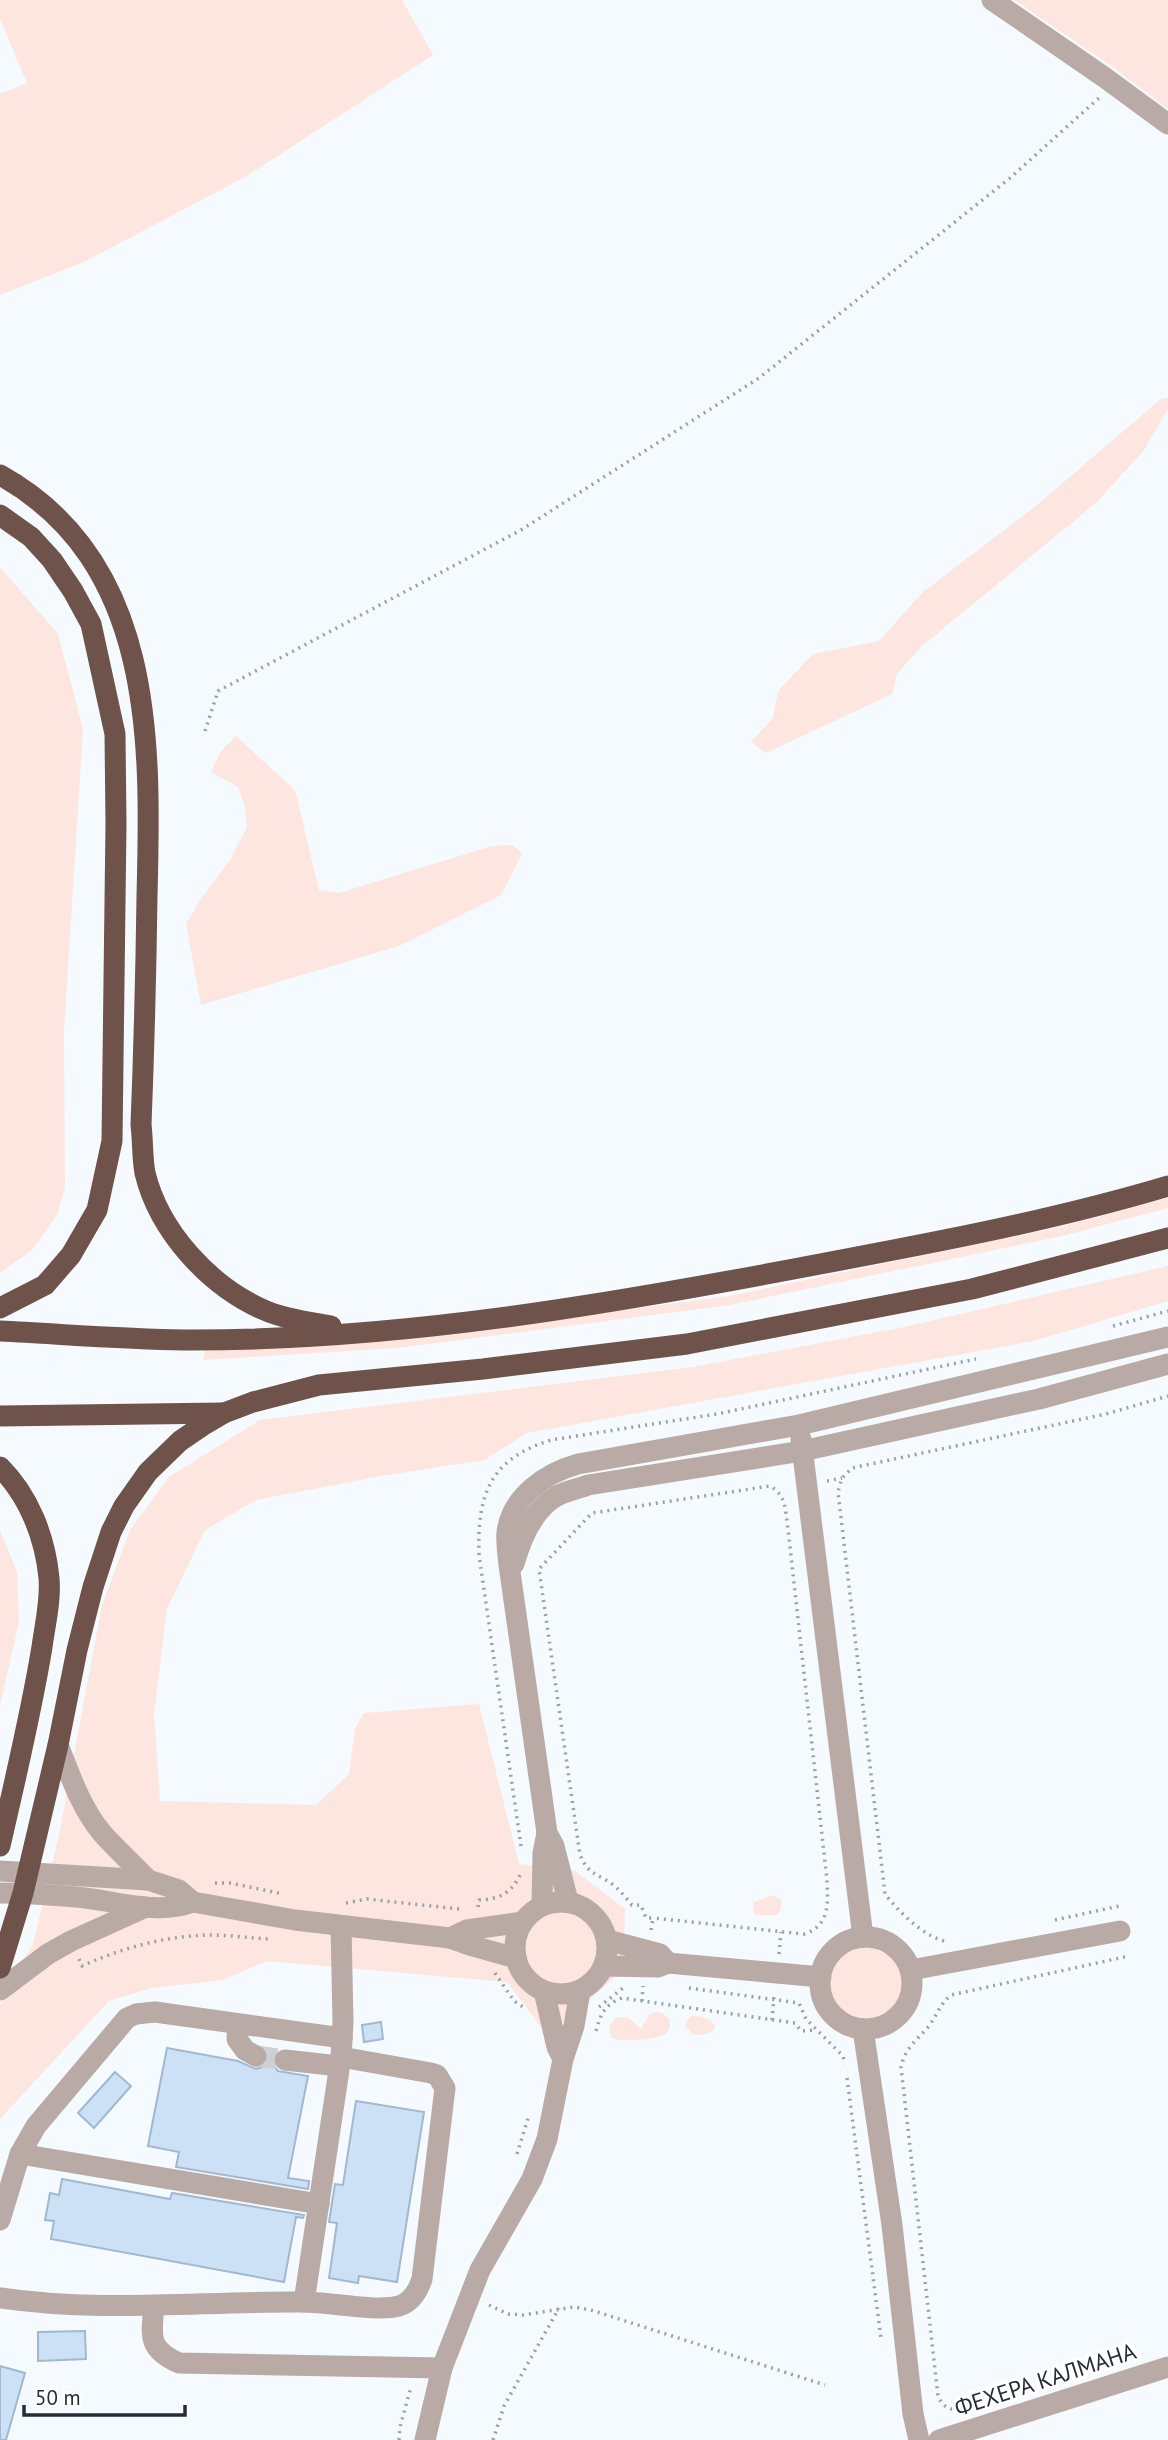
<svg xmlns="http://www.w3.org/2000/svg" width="1168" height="2440" font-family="'PT Sans',sans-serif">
	<rect width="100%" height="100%" fill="#f5faff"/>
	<g fill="#fce6df">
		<polygon points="0,0 402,0 433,55 245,177 84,262 0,295 0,94 27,83 0,19"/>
		<polygon points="1014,0 1168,0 1168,109 1113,67"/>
		<polygon points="1168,398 1168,409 1144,450 1097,502 922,646 897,674 892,694 766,753 751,742 773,718 778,691 813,654 879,641 923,592 1036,506 1161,399"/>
		<polygon points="0,567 58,634 83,729 64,1031 65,1188 57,1215 33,1249 0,1273"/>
		<polygon points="236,736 295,790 319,890 339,893 492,846 513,845 522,854 501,895 399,946 201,1005 186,924 202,897 230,860 247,827 245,806 238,787 211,772 221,751"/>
		<polygon points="1168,1198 1168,1208 1062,1236 730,1305 398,1348 203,1360 205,1350 399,1340 729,1296 1060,1227"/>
		<polygon points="1168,1266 1168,1301 1034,1341 527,1433 484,1460 381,1476 256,1500 205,1530 167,1609 154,1714 160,1801 316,1805 349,1774 355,1729 364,1713 479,1704 519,1864 575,1871 625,1909 623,1969 576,2013 547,2035 507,1982 267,1961 223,1980 152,1988 109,2001 0,2119 0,2005 33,1944 59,1835 102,1605 130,1530 169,1477 260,1420 693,1367 904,1327"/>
		<polygon points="0,1530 17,1572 19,1622 0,1705"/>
		<polygon points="773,1895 782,1901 780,1912 776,1915 756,1915 753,1911 754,1902"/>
		<circle cx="867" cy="1983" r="40"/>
		<path d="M655 2012 662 2013 669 2019C671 2025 670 2030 665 2034 656 2040 618 2043 611 2037L609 2027 616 2017 629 2018 641 2029 649 2015Z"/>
		<path d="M691 2016C702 2016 709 2017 715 2026 712 2035 700 2036 692 2034L684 2024Z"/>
	</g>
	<g fill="#cce1f6" stroke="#a1b8cf" stroke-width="2">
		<polygon points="381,2022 383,2039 364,2042 362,2025"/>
		<polygon points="167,2048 238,2061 256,2069 262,2067 267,2063 268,2051 274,2052 273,2065 278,2071 308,2076 288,2178 309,2181 308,2189 176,2167 179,2152 148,2146"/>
		<polygon points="115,2072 131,2086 94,2128 78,2113"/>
		<polygon points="356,2101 424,2112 397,2282 359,2276 358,2283 329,2278 337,2223 329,2222 335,2184 343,2185"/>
		<polygon points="62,2179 170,2199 172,2193 304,2215 303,2218 296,2217 284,2282 51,2239 54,2221 45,2220 50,2193 59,2195"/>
		<polygon points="85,2331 86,2359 38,2361 38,2332"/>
		<polygon points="0,2366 25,2373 6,2440 0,2440"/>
	</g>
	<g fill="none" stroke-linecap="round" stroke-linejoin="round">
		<polyline stroke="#cbd1d7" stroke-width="21" stroke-dasharray="21 10" stroke-linecap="butt" points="256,2056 285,2060"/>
		<g stroke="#9aa0a7" stroke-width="3.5" stroke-dasharray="2 5" stroke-linecap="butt">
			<polyline points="205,731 218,691 521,530 759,378 1010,178 1100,97"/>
			<polyline points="1113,1326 1168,1311"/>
			<polyline points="827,1481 842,1478"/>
			<path d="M521 1846 479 1555C477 1494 490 1459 551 1440L717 1414 976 1359"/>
			<polyline points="215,1883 230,1883 283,1894"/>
			<polyline points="346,1903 367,1899 460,1909"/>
			<path d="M478 1907 479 1900C500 1899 511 1893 520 1875"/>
			<polyline points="1055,1920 1119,1906"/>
			<path d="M651 1930 653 1918H646L641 1905H632C626 1898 620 1890 612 1884 596 1873 589 1875 580 1855L539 1569 592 1513 770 1486C787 1496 785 1510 788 1529L827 1880C828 1903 830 1926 804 1934L653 1918"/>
			<path d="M944 1941C922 1935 899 1912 885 1894L838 1492 842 1478 852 1468 1106 1414 1168 1396"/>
			<polyline points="779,1954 781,1932"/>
			<path d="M79 1959 82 1966C122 1948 165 1936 209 1935 229 1935 249 1938 269 1939"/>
			<polyline points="495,1973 514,2001 526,2009"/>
			<polyline points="689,1988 799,2003 806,2019 843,2056 845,2064"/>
			<polyline points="642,2001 643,1986"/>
			<polyline points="599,2007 623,1988"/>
			<polyline points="772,2020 774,1996"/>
			<path d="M596 2031C600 2015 605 2004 622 1998L795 2023 801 2031 816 2030"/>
			<polyline points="847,2078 881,2338"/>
			<polyline points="517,2154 529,2115"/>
			<polyline points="489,2305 508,2314 523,2315 574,2307 591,2310 825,2385"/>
			<path d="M959 2411C948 2409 942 2406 938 2396L901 2067C905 2048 917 2040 929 2026 937 2015 940 2004 951 1995L1129 1956"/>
			<polyline points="399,2440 400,2427 411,2387"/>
			<polyline points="493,2440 504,2406 559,2308"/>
		</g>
		<g stroke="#b9aaa5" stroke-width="21">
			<polyline points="992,0 1104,77 1168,124"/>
			<polyline points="801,1439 863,1937"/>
			<path d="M514 1564C521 1539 532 1511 555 1497 565 1491 578 1489 588 1485L802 1451 1039 1399 1168 1364"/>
			<path d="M58 1745C70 1775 81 1808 102 1833 116 1849 133 1864 148 1880"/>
			<polyline points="0,1871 148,1880 179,1890 193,1902 295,1920 450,1938 469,1945 516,1958"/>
			<path d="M0 1893C25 1893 51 1895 76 1897 114 1900 156 1916 193 1902"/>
			<path d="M568 1901 554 1846 547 1833 509 1565C508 1554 506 1542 507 1532 512 1496 546 1473 578 1464L799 1425 1168 1337"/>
			<circle cx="561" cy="1948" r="46"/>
			<polyline points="542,1906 543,1853 547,1833"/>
			<circle cx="866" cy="1983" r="46"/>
			<polyline points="450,1938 467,1930 523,1922"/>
			<polyline points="607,1940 660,1954 668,1963"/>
			<polyline points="604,1966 658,1967 668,1963 821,1977"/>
			<polyline points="911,1970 1120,1931"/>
			<polyline points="0,1990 48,1954 71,1941 146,1907"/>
			<polyline points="544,1991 557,2047 563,2059"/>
			<polyline points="238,2024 237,2039 245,2050 256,2056"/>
			<polyline points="863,2029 892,2225 913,2414 919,2440"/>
			<polyline points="285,2060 339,2066"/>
			<polyline points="20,2154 319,2204"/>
			<polyline points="0,2220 20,2154 36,2126 127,2018 136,2014 155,2012 342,2038"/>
			<path d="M0 2298C101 2313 202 2301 303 2302 330 2302 374 2312 399 2306 412 2302 418 2291 422 2279L445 2088 437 2075 431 2073 341 2057"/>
			<polyline points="304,2302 341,2057 343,2022 341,1927"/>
			<path d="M154 2306C151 2337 148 2349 179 2363L442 2368"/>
			<polyline points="425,2440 442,2368 480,2270 532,2179 547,2139 563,2059 574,2026 580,1991"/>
			<polyline points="939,2440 1168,2367"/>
		</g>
		<g stroke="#6f5249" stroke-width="21">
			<path d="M0 475C155 561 151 742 147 896 146 972 144 1048 141 1125 143 1140 142 1157 145 1173 159 1231 209 1286 264 1310 284 1319 309 1322 331 1326"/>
			<polyline points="0,515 31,537 52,560 73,591 91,624 115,734 116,823 112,1141 97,1210 71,1255 45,1285 0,1308"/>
			<path d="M0 1331C61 1334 123 1339 184 1340 398 1341 611 1304 820 1264 937 1242 1054 1220 1168 1186"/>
			<polyline points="0,1416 222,1413"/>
			<path d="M0 1467C29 1496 45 1537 49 1578 51 1601 45 1624 42 1647 31 1714 15 1780 0 1846"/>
			<polyline points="0,1968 23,1893 58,1745 77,1650 93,1587 111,1532 124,1506 148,1472 180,1441 202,1426 224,1413 253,1402 319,1385 483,1369 687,1344 972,1289 1168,1238"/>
		</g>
	</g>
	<g text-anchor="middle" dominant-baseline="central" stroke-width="7" stroke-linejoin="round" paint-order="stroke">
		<g font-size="23" fill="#242c35" stroke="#fff">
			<text transform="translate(1045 2379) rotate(-18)">ФЕХЕРА КАЛМАНА</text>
		</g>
	</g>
	<path d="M24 2405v10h161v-10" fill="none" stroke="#242c35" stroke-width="3.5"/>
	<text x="35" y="2405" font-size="21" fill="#242c35" stroke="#ffffff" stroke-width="5" paint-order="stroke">50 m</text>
</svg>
